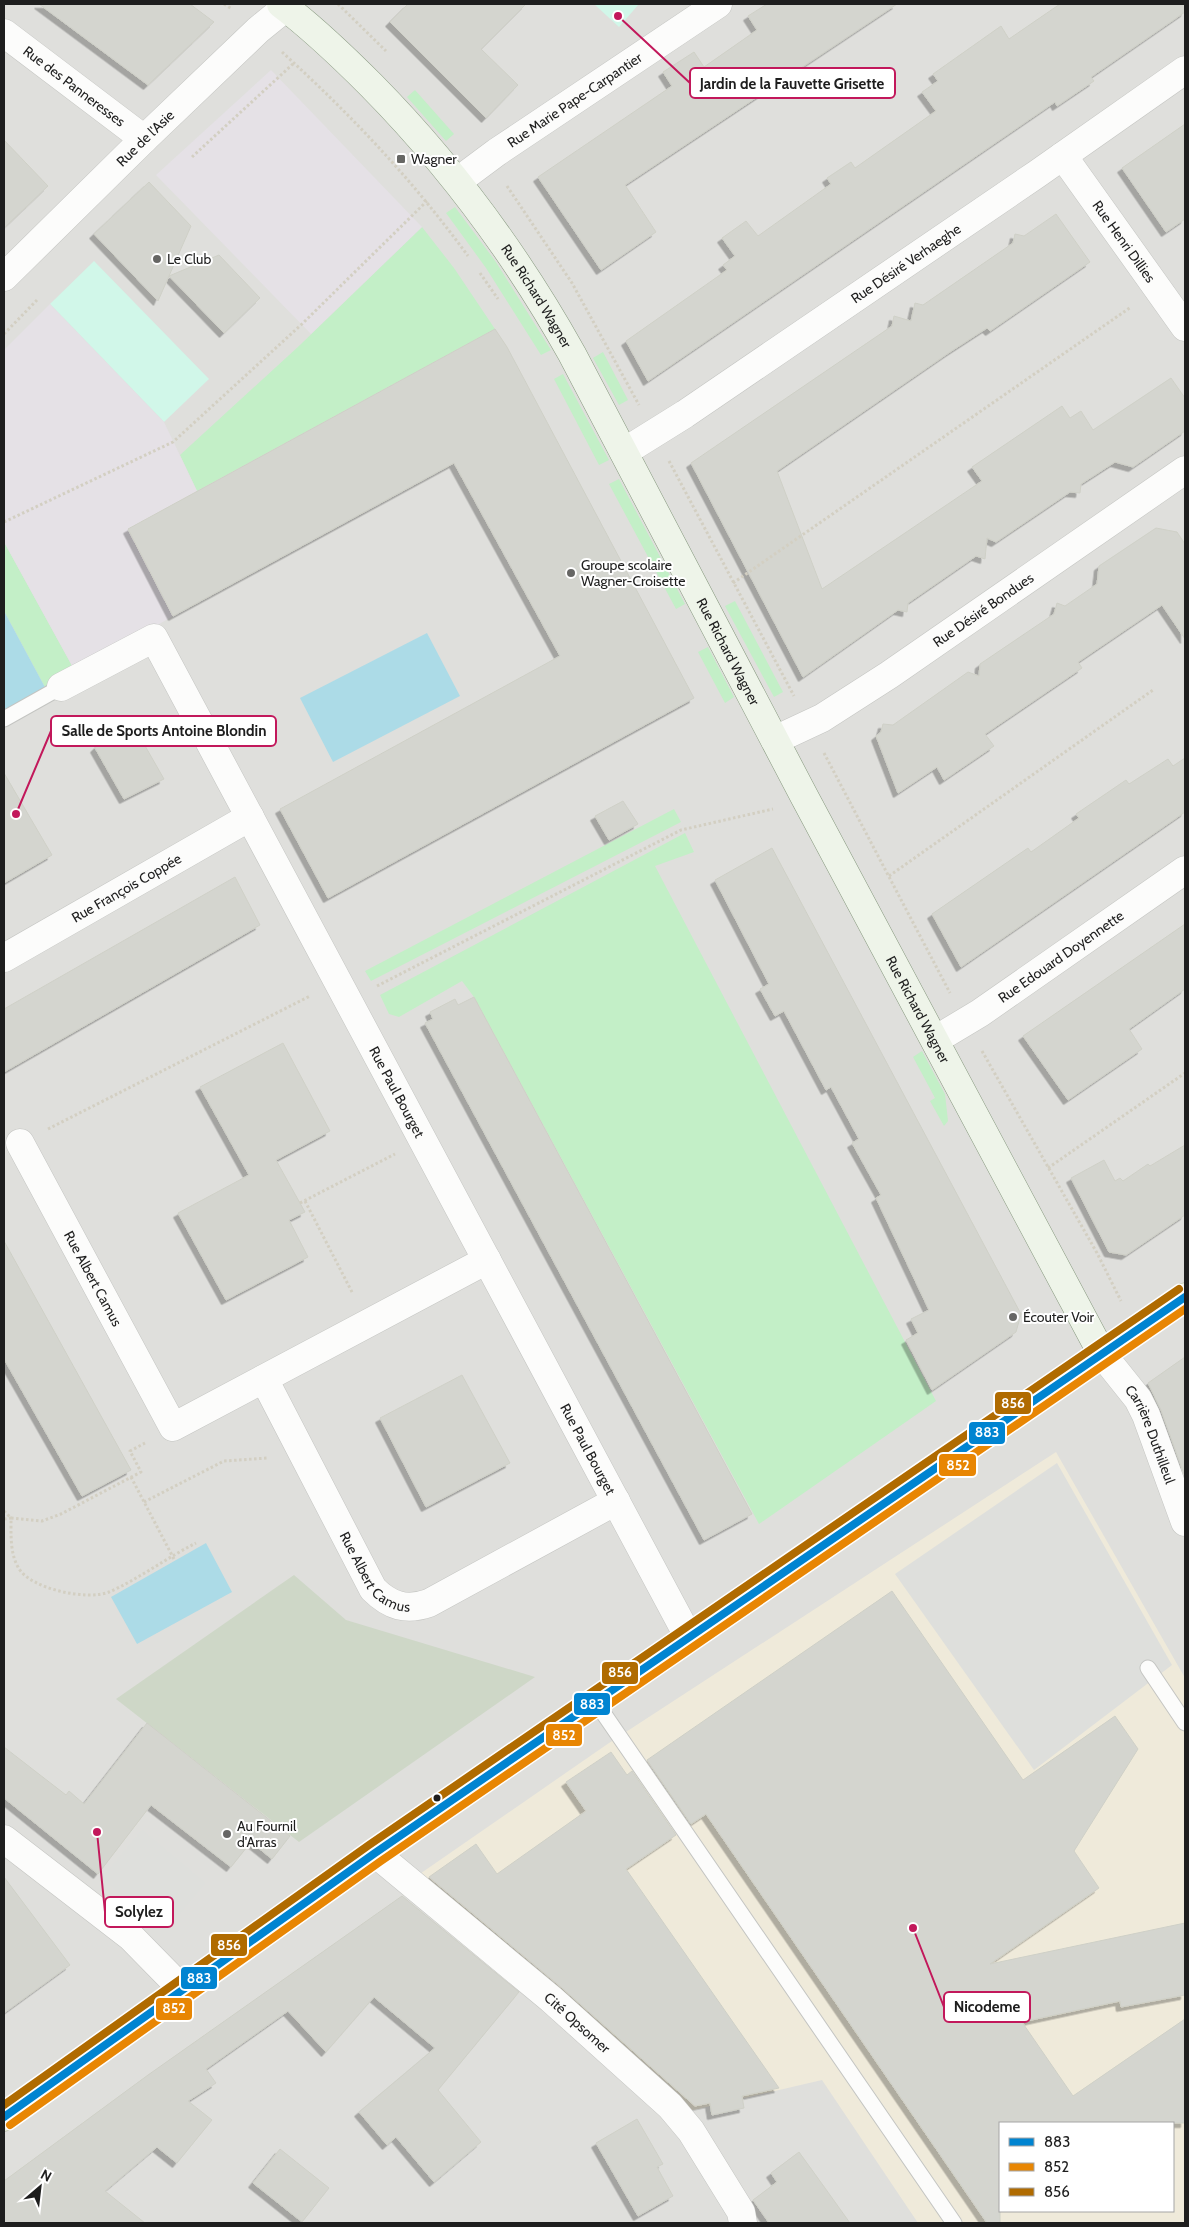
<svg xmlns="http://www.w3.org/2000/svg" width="1189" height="2227" font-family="Cabin,sans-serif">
	<defs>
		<filter id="shadow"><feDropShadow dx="-4.5" dy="4.5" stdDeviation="0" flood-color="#0004"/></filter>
	</defs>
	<rect width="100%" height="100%" fill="#ebede6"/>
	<path fill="#dfdfdc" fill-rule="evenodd" d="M4 4H1185V2223H4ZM1000 2123H1173V2211H1000Z"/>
	<path fill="#efeada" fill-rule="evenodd" d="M1056 1452 1185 1678V2223H918L822 2080 689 2111 414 1878 609 1743ZM1000 2123H1173V2211H1000Z"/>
	<polygon fill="#ced7c7" points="294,1575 346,1620 535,1677 299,1842 116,1699"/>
	<g fill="#c3efc7">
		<polygon points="415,90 454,134 446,141 407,97"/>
		<polygon points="455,207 496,262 551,350 541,355 486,268 446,213"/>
		<polygon points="422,227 454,268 495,329 197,491 180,455 300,345"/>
		<polygon points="603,352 628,400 619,405 593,358"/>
		<polygon points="563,374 609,460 599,465 554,379"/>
		<polygon points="619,479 685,604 676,609 609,484"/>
		<polygon points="4,542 76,673 47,691 4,611"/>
		<polygon points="735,601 783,692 774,697 725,606"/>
		<polygon points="708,647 734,697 725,703 698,652"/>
		<polygon points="674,809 681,822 371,981 365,971"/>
		<polygon points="685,833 694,852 655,866 936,1401 759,1524 474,997 462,981 399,1017 389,1014 380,995"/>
		<polygon points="922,1051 945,1094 948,1121 944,1126 930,1101 935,1098 913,1057"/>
	</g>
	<g fill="#d1f7e9">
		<polygon points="594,4 639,4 619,27"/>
		<polygon points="94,261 209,379 164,422 50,304"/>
	</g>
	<g fill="#acdbe7">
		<polygon points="4,611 47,691 4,713"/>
		<polygon points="427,633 460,696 333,762 300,698"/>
		<polygon points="206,1543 232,1592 137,1644 111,1597"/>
	</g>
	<g fill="#dedfdc">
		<polygon points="1057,1463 1172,1665 1034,1770 895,1574"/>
		<polygon points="142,1830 205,1883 166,1930 102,1878"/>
	</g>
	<g fill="#e5e1e6">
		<polygon points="271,70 422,227 311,334 156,175"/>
		<polygon points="50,304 164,422 197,491 128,529 173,616 76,673 4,542 4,350"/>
	</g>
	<g fill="#d4d5cf" stroke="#cfd0c7" filter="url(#shadow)">
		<polygon points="39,4 190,4 214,22 148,85"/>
		<polygon points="408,4 526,4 481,49 518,85 486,118 390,22"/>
		<polygon points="767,4 897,4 625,185 656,232 601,270 538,177 672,86 663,72 694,52 704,67 757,30 748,16"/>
		<polygon points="1060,4 1185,4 1185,12 1091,77 1094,81 1057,106 1055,102 648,381 626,341 727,270 723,265 735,256 722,238 746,221 758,236 831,184 827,178 851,162 855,168 936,111 922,92 938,81 933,74 1001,26 1009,39"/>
		<polygon points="1185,124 1185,219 1166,232 1122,168"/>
		<polygon points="4,140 48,186 4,228"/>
		<polygon points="149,182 191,226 169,276 219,255 260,298 224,333 169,276 158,301 94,234"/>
		<polygon points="1056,214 1090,262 990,331 987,328 950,352 777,471 822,589 982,481 972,467 1062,406 1070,418 1081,411 1093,430 1171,378 1185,398 1185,431 1133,467 1115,462 1081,484 1080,493 1070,492 996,542 987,538 985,559 976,556 908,603 907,612 898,610 803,677 691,463 892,326 894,316 911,321 915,303 923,305 1013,243 1015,234 1024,236"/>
		<polygon points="495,329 507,347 694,698 328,898 280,809 560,656 454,463 173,616 128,529"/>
		<polygon points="1156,528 1177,532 1185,544 1185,639 1162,605 1078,662 1082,668 985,734 994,746 944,780 937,767 898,793 876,736 881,732 883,724 893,725 968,672 979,676 980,664 1054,614 1057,603 1065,606 1097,584 1099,566"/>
		<polygon points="128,716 164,779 124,799 95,748"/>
		<polygon points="1185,758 1185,812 961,967 932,914 1028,848 1031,852 1079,818 1076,814 1126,780 1129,784 1168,759 1173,766"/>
		<polygon points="4,773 52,855 4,883"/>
		<polygon points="623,801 638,824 609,840 595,816"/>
		<polygon points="772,848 1021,1314 1016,1332 932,1390 906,1340 918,1333 911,1319 929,1310 876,1198 881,1195 852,1143 859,1139 831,1087 826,1090 784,1011 775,1016 760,989 769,984 715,880"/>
		<polygon points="235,877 260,925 4,1072 4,1009"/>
		<polygon points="1185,924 1185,989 1129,1029 1142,1049 1068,1100 1023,1036"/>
		<polygon points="474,997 752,1514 704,1540 425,1023 433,1019 430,1012 455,999 458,1005"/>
		<polygon points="283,1043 330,1131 276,1160 305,1212 289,1220 308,1257 226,1300 178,1213 249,1175 200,1087"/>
		<polygon points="1185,1145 1185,1215 1126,1255 1109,1252 1071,1178 1104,1160 1115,1181 1120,1178 1123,1181 1148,1164 1150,1166"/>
		<polygon points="4,1241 131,1470 82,1496 4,1359"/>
		<polygon points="1185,1357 1185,1477 1161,1410 1148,1383"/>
		<polygon points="462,1375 510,1463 426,1507 380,1418"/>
		<polygon points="892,1591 1023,1780 1115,1716 1138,1749 1074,1851 1099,1888 990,1964 1185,1923 1185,1995 1121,2007 1120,2001 1022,2022 1073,2096 1185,2019 1185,2123 1000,2123 1000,2223 987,2223 706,1814 691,1824 647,1760"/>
		<polygon points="147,1723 290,1836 272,1859 251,1842 231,1867 151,1805 98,1874 4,1798 4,1747 66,1795 69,1791 84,1804"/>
		<polygon points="611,1752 627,1775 632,1771 676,1835 626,1869 779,2088 742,2096 744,2108 712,2115 710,2103 695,2106 561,1987 429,1877 476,1844 497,1874 586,1811 566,1782"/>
		<polygon points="4,1877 70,1965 4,2013"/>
		<polygon points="402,1896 519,1992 438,2090 481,2142 434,2182 396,2137 387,2145 359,2112 435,2048 374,1997 326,2052 288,2011 206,2069 216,2083 188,2101 212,2120 177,2163 157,2147 105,2191 145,2223 4,2223 4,2181 148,2075"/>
		<polygon points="637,2119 663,2164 657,2167 673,2196 638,2216 596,2143"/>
		<polygon points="280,2149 329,2188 302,2222 253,2183"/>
		<polygon points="799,2152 825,2188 850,2223 769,2223 753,2200 777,2182 771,2173"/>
	</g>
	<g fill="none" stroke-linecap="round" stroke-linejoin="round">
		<g stroke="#c4c5c2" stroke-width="17">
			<g id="lane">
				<polyline points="4,719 61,687"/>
				<polyline points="1148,1668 1185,1723"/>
				<polyline points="595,1701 954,2223"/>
			</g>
		</g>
		<g stroke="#c4c5c2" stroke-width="29">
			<g id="street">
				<path id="s1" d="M4 33 144 139"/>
				<path id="s2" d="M1063 156 1185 327"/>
				<path id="s3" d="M458 181 497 152 718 4"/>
				<path id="s4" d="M4 277 144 139 258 30 290 4"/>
				<path id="s5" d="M624 452 685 414 1037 174 1185 70"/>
				<path id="s6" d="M61 687 154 638 689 1638"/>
				<path id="s7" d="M775 740 822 718 889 675 1185 470"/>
				<path id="s8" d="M4 958 250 817"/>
				<path id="s9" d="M935 1040 980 1013 1185 870"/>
				<path id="s10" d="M20 1143 173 1427 487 1260"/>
				<path id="s11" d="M1102 1354 1138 1399 1146 1415 1185 1522"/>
				<path id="s12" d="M264 1379 373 1589C390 1606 406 1611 429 1603L616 1501"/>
				<polyline points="4,1839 131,1937 182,1989"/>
				<path id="s13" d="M375 1853 551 1999 670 2106 691 2131 741 2212 743 2223"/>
			</g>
		</g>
		<g stroke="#86987e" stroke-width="29">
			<g id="secondary">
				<path id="s14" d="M281 4C313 28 342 56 371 85 452 167 516 254 572 354L804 796 1102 1354"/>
			</g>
		</g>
		<g stroke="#9aa382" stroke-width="29">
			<polyline id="primary" points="4,2117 375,1853 1185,1297"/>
		</g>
		<g stroke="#d3cfc2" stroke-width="3" stroke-dasharray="2.5 2.5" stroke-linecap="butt">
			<polyline points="224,4 232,9"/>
			<polyline points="338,4 386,51"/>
			<path d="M282 52C353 117 411 178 468 256"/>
			<polyline points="192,157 294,63"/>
			<polyline points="507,186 572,283 639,405"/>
			<polyline points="480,273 498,299"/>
			<polyline points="4,334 37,300"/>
			<polyline points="669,461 794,696"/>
			<polyline points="4,522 173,442 302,324 427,201"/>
			<polyline points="733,583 1131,307"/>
			<polyline points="824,753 950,993"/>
			<polyline points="889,876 1153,690"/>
			<polyline points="377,986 681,830 773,809"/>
			<polyline points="982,1051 1097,1253 1121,1301"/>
			<polyline points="48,1129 310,996"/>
			<polyline points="1048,1168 1185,1073"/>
			<polyline points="305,1201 353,1294"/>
			<polyline points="300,1203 395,1154"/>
			<polyline points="131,1477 175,1561"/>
			<polyline points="144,1502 224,1461 268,1458"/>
			<polyline points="4,1511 11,1518 42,1521 61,1514 141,1472 130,1451 145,1443"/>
			<path d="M4 1519 11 1518C11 1534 10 1553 18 1567 29 1589 88 1601 109 1592 137 1580 168 1557 196 1543"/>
		</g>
		<use href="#lane" stroke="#fcfcfb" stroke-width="15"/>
		<use href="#street" stroke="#fcfcfb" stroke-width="28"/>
		<use href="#secondary" stroke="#eef4e9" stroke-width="28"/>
		<use href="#primary" stroke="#eef1e3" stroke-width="28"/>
		<g stroke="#fff" stroke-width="11">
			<polyline id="bus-1" points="4,2117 375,1853 1185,1297"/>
		</g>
		<g stroke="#fff" stroke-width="11">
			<polyline id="bus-2" points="10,2125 381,1861 1185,1309"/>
		</g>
		<g stroke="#fff" stroke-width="11">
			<polyline id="bus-3" points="4,2105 369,1845 1179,1289"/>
		</g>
		<use href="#bus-1" stroke="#0084d1" stroke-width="8"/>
		<use href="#bus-2" stroke="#e88603" stroke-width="8"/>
		<use href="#bus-3" stroke="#b06b00" stroke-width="8"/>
	</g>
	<g fill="#666664" stroke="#fff" stroke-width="2">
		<rect x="396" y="154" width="10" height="10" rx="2.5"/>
		<circle cx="157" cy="259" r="5"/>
		<circle cx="571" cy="573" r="5"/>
		<circle cx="1013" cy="1317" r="5"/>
		<circle cx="227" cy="1834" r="5"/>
	</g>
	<circle fill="#1e1e1e" stroke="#fff" stroke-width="2" cx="437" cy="1798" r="4.5"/>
	<g text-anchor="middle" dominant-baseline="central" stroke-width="4" stroke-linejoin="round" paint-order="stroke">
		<g font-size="14" fill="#1e1e1e" stroke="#fff">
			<text stroke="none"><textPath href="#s1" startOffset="88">Rue des Panneresses</textPath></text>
			<text stroke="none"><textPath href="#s3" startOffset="142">Rue Marie Pape-Carpantier</textPath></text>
			<text stroke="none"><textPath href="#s4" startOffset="198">Rue de l'Asie</textPath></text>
			<text stroke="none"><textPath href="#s2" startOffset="105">Rue Henri Dillies</textPath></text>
			<text stroke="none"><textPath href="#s5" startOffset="339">Rue Désiré Verhaeghe</textPath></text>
			<text stroke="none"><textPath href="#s14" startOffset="390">Rue Richard Wagner</textPath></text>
			<text stroke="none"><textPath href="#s7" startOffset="246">Rue Désiré Bondues</textPath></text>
			<text stroke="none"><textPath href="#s14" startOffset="794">Rue Richard Wagner</textPath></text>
			<text stroke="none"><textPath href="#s8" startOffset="141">Rue François Coppée</textPath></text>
			<text stroke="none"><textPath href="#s9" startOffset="151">Rue Edouard Doyennette</textPath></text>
			<text stroke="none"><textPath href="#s14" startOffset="1199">Rue Richard Wagner</textPath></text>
			<text stroke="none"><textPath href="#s6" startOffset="620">Rue Paul Bourget</textPath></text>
			<text stroke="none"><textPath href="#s10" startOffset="154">Rue Albert Camus</textPath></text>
			<text stroke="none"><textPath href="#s11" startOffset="95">Carrière Duthilleul</textPath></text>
			<text stroke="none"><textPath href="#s6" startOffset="1025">Rue Paul Bourget</textPath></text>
			<text stroke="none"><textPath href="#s12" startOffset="226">Rue Albert Camus</textPath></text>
			<text stroke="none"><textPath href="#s13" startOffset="264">Cité Opsomer</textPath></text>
		</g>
		<g font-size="14" fill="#1e1e1e" stroke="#fff" text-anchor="start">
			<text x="411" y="159">Wagner</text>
			<text x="167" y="259">Le Club</text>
			<text x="581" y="565">Groupe scolaire<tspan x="581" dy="16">Wagner-Croisette</tspan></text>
			<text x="1023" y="1317">Écouter Voir</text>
			<text x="237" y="1826">Au Fournil<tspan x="237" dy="16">d'Arras</tspan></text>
		</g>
	</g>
	<path fill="none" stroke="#c2185b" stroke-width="2" d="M618 16L690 83M16 814L51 731M97 1832L105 1912M913 1928L944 2007"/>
	<g fill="#c2185b" stroke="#fff" stroke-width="2">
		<circle cx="618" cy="16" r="5"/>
		<circle cx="16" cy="814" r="5"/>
		<circle cx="97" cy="1832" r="5"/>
		<circle cx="913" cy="1928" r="5"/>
	</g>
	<g fill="#fff" stroke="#c2185b" stroke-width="2">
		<rect x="690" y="68" width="205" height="30" rx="5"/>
		<rect x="51" y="716" width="225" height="30" rx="5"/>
		<rect x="105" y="1897" width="68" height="30" rx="5"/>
		<rect x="944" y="1992" width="86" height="30" rx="5"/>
	</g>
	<g font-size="15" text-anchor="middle" font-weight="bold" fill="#1e1e1e">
		<text x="792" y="89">Jardin de la Fauvette Grisette</text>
		<text x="164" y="736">Salle de Sports Antoine Blondin</text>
		<text x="139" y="1917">Solylez</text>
		<text x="987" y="2012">Nicodeme</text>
	</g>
	<g stroke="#fff" stroke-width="2">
		<rect x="994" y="1391" width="38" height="24" rx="5" fill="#b06b00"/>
		<rect x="968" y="1421" width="38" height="24" rx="5" fill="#0084d1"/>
		<rect x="938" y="1453" width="39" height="24" rx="5" fill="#e88603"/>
		<rect x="601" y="1661" width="38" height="24" rx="5" fill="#b06b00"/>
		<rect x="573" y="1692" width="38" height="24" rx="5" fill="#0084d1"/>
		<rect x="545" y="1723" width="38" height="24" rx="5" fill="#e88603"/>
		<rect x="210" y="1933" width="38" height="24" rx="5" fill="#b06b00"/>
		<rect x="180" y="1966" width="38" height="24" rx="5" fill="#0084d1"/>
		<rect x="155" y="1997" width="38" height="24" rx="5" fill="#e88603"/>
	</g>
	<g font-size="14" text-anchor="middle" font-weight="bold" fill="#fff">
		<text x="1013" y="1408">856</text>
		<text x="987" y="1437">883</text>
		<text x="958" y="1470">852</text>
		<text x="620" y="1677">856</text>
		<text x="592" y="1709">883</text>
		<text x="564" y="1740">852</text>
		<text x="229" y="1950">856</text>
		<text x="199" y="1983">883</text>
		<text x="174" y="2013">852</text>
	</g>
	<rect width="1189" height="2227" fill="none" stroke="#1e1e1e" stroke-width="10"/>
	<rect x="999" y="2122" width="175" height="90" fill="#ffffff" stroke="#a5a5a5"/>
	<rect x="1009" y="2138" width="25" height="8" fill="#0084d1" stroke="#a5a5a5"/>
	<text x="1044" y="2147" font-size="15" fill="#1e1e1e">883</text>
	<rect x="1009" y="2163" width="25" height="8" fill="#e88603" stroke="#a5a5a5"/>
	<text x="1044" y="2172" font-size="15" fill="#1e1e1e">852</text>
	<rect x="1009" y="2188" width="25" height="8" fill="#b06b00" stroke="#a5a5a5"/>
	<text x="1044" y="2197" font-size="15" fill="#1e1e1e">856</text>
	<g transform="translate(40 2187) rotate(28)" stroke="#ffffff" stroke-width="4" paint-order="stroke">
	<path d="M0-4L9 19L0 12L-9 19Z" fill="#1e1e1e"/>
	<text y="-8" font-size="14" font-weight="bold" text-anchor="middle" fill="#1e1e1e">N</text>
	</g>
</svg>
